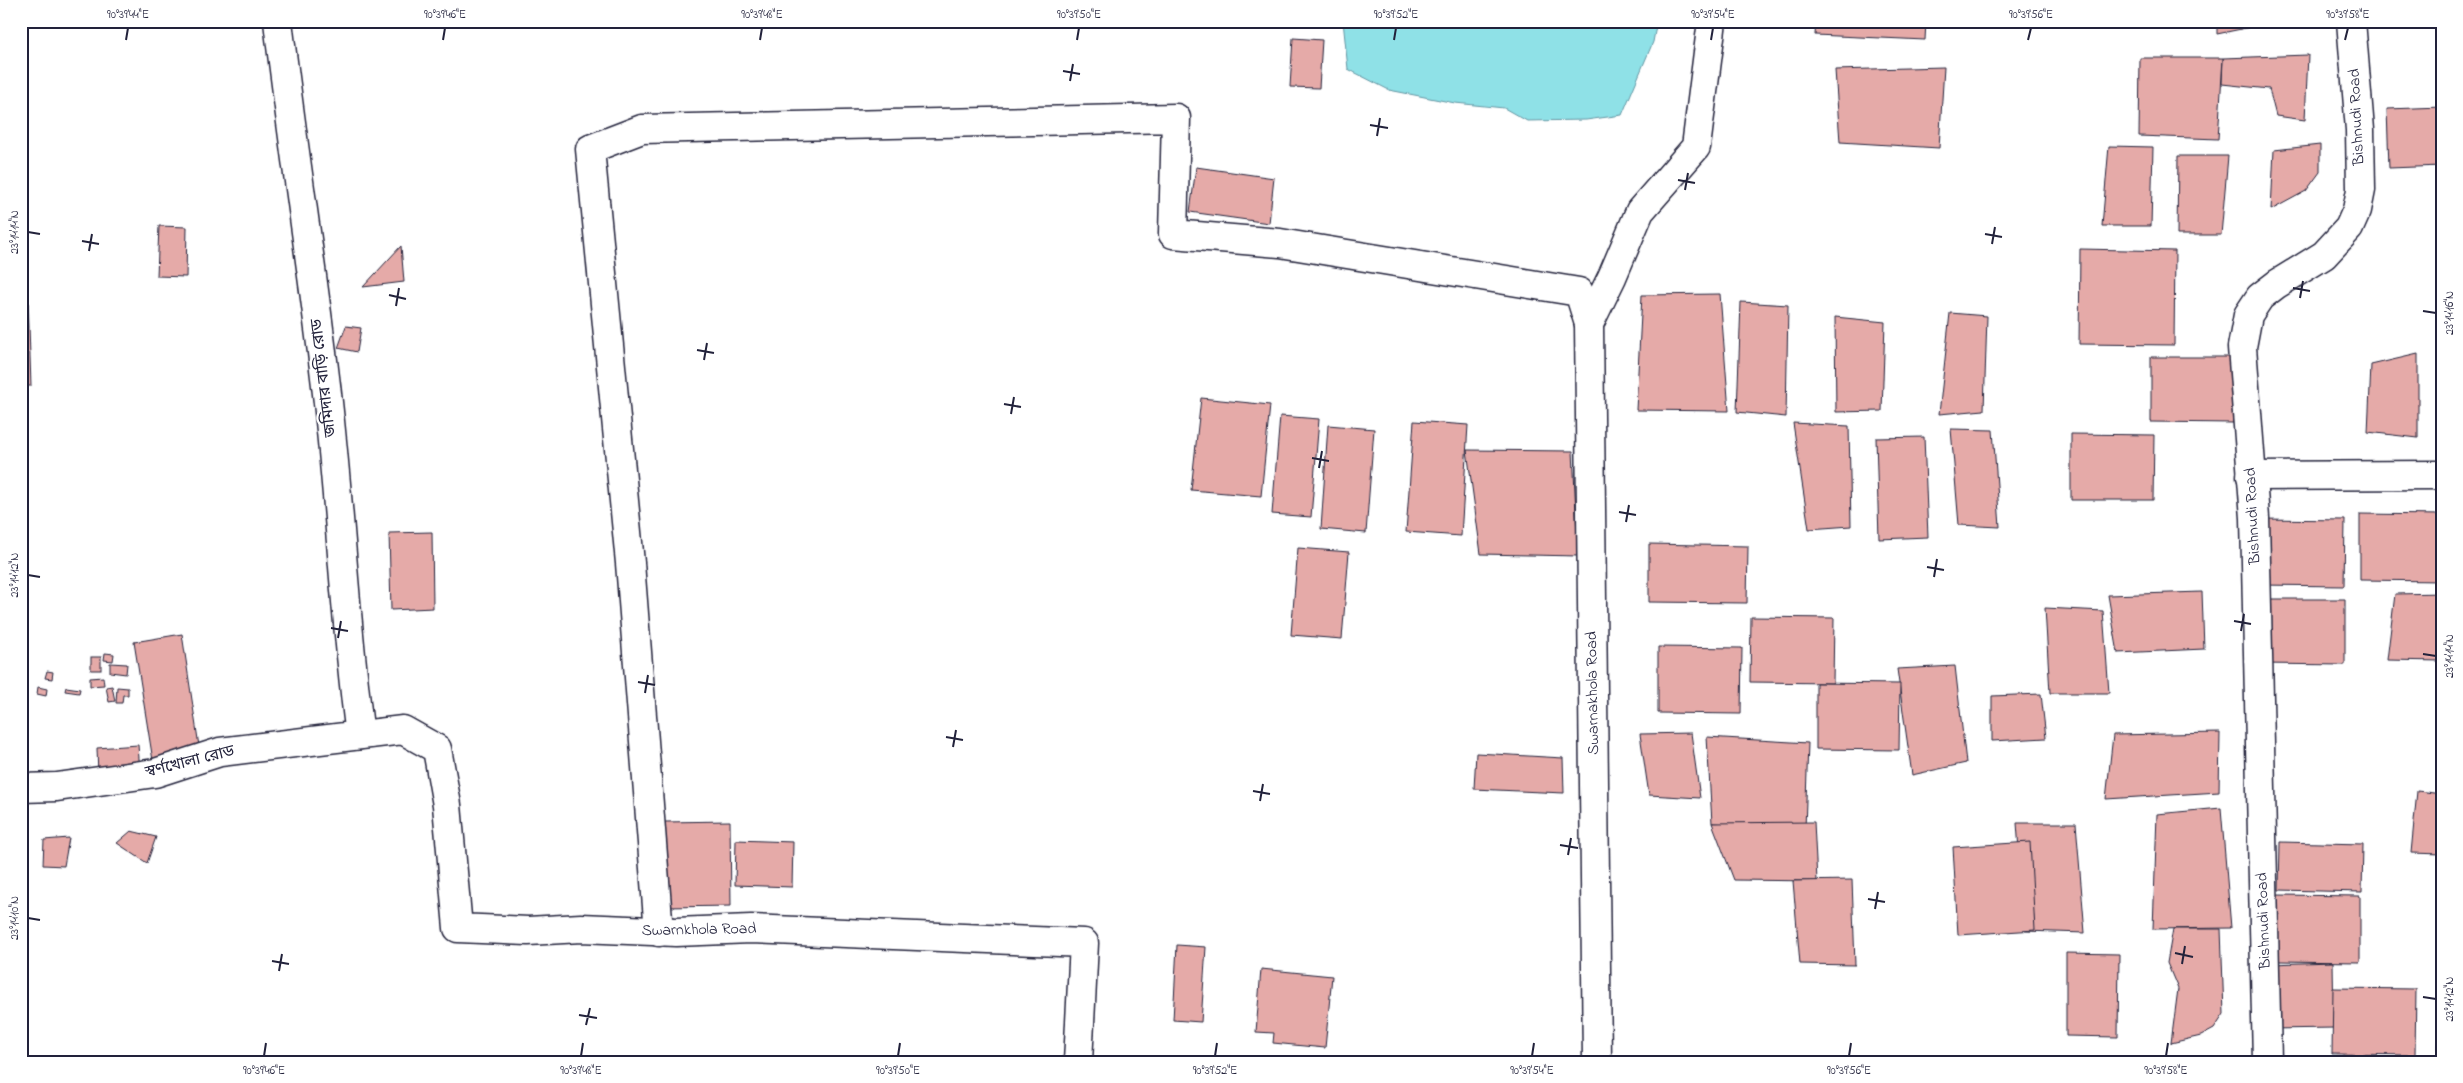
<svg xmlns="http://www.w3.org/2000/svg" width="2463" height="1083" font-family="'Indie Flower','Noto Sans Bengali',sans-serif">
	<rect width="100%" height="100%" fill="#fff"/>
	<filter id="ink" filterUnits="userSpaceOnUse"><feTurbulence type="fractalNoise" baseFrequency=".02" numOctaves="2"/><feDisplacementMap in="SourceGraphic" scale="10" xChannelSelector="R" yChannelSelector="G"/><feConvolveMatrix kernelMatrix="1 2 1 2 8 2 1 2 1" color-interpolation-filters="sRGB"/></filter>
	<g filter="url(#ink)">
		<polygon fill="#8fe1e7" stroke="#6395a2" points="1343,21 1657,21 1653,42 1622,115 1586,120 1527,121 1504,108 1455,103 1389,90 1348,69"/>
		<g fill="#e5aaa8" stroke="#22223b">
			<polygon points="1816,21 1926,21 1925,40 1815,35"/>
			<polygon points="2217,21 2280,21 2217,34"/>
			<polygon points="1293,38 1322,40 1319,88 1290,87"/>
			<polygon points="2308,55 2305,120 2276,116 2269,89 2222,84 2223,58"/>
			<polygon points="2140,58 2223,58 2218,139 2139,136"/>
			<polygon points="1944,67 1939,148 1840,142 1835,70"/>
			<polygon points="2442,107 2442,166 2389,168 2387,109"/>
			<polygon points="2320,145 2320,172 2306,191 2271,210 2274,150"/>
			<polygon points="2109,146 2153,147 2151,226 2102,226"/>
			<polygon points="2178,156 2228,156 2221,235 2177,235"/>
			<polygon points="1196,167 1274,178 1269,223 1190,212"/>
			<polygon points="159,226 187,227 186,277 157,276"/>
			<polygon points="401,246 404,282 363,287"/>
			<polygon points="2080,249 2175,251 2174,345 2079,344"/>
			<polygon points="1720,294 1729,411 1636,410 1642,295"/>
			<polygon points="21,296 28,296 31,386 21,386"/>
			<polygon points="1741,302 1788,305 1786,417 1737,412"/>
			<polygon points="1950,313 1987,316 1984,410 1939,414"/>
			<polygon points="1835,317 1885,322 1882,411 1836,412"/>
			<polygon points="346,326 361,328 357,352 338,348"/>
			<polygon points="2418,354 2418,438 2368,432 2371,365"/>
			<polygon points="2151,357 2234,357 2233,423 2151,422"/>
			<polygon points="1201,398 1270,405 1261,496 1191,490"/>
			<polygon points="1280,416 1319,419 1311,517 1272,514"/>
			<polygon points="1414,421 1468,425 1461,536 1406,532"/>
			<polygon points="1793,423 1849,426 1851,526 1809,529"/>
			<polygon points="1328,425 1374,429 1366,533 1321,529"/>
			<polygon points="1951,429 1993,430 2000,527 1959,525"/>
			<polygon points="2071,434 2154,435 2153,500 2071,500"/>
			<polygon points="1924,437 1928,537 1879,539 1876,438"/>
			<polygon points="1467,450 1573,451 1578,556 1481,554"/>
			<polygon points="2360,514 2442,515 2442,581 2360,580"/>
			<polygon points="2261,519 2345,520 2344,586 2261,585"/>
			<polygon points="432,532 433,608 391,610 389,533"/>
			<polygon points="1649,544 1748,546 1747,603 1649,602"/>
			<polygon points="1298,548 1349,552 1342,639 1291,635"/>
			<polygon points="2202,592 2204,649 2118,653 2108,595"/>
			<polygon points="2442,593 2442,661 2387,660 2395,594"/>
			<polygon points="2262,599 2345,599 2345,665 2261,664"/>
			<polygon points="2045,608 2103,611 2109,693 2050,693"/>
			<polygon points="1751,617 1834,618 1833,683 1750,682"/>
			<polygon points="182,634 202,766 155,773 134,642"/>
			<polygon points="1658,647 1742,648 1741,714 1658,713"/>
			<polygon points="105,653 114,654 113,661 104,660"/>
			<rect x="91" y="657" width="10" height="13"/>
			<polygon points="110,663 127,664 126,674 110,672"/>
			<polygon points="1955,666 1966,763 1912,775 1897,669"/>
			<polygon points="47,671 53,672 52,679 45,678"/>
			<polygon points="103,677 104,685 90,686 90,678"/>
			<polygon points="1816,683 1900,684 1899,750 1816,749"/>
			<polygon points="112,686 115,701 109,702 106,687"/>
			<polygon points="38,687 47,689 46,696 37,694"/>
			<polygon points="66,687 80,689 79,693 65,691"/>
			<polygon points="117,687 128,688 128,695 123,695 122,703 116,703"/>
			<polygon points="2041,694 2046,738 1992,741 1992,696"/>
			<polygon points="1691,733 1700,798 1649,795 1640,734"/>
			<polygon points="2220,733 2219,792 2106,799 2113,735"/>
			<polygon points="1707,737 1808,743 1805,829 1712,823"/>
			<polygon points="138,745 140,772 98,775 97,748"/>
			<polygon points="1476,753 1563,758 1564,793 1474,789"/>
			<polygon points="2417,791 2442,794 2442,854 2411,853"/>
			<polygon points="2221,808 2231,928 2153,929 2157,814"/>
			<polygon points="730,821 731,906 666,907 665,822"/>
			<polygon points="1814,822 1817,881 1734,880 1712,823"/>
			<polygon points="2017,823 2076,823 2085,933 2025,931"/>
			<polygon points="131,831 156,837 147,863 117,843"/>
			<polygon points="69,838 64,866 43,865 44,840"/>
			<polygon points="736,840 793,842 792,887 735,885"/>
			<polygon points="2030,842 2035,930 1958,935 1953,847"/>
			<polygon points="2280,842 2363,844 2362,892 2279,890"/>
			<polygon points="1852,880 1855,965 1800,964 1793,881"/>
			<polygon points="2277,895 2360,896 2360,962 2277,961"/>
			<polygon points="2173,929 2221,929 2224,1014 2214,1029 2201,1036 2171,1043 2178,989 2167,963"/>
			<polygon points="1177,945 1206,947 1201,1022 1173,1020"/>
			<polygon points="2066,953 2119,954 2118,1037 2066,1036"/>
			<polygon points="2333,962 2334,1028 2271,1029 2270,964"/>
			<polygon points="1261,969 1332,976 1325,1048 1273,1043 1274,1033 1256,1032"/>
			<polygon points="2333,988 2416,989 2415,1055 2332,1054"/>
			<polygon points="2439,1017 2442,1017 2442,1062 2438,1062"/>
		</g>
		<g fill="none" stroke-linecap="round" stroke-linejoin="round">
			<g stroke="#22223b" stroke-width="31">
				<g id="minor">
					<path d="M278 21C292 140 311 259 325 377 340 496 344 616 360 735"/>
					<polyline points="1589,324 1612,277 1640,211 1696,147 1712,21"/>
					<polyline points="2251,476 2442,475"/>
					<polyline points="21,788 57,787 155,773 220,752 403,730 437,749 447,805 458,928 528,931 581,928 676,932 751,929 1084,943 1078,1062"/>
					<polyline points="659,932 630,563 590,149 642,129 1176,118 1173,234 1280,243 1579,292 1589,324 1597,1062"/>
					<polyline points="2267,1062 2255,518 2242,347 2248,315 2260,297 2277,284 2324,255 2349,228 2357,210 2361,190 2360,130 2351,21"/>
				</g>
			</g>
			<use href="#minor" stroke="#fff" stroke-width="28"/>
		</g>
	</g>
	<path fill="none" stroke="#22223b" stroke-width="2" d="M126 40 128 28M443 40 445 28M760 40 762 28M1077 40 1079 28M1394 40 1396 28M1711 40 1713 28M2028 40 2031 28M2345 40 2348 28M1063 71 1080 74M1070 81 1073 64M1370 125 1388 128M1377 136 1380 118M1678 180 1695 183M1685 190 1688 173M28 232 40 234M1985 234 2002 237M82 241 99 244M1992 244 1995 227M89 251 92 234M2293 288 2310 291M389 295 406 299M2300 298 2303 281M396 306 399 288M2423 311 2436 313M697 350 714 353M704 360 707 343M1004 404 1021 407M1011 414 1014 397M1312 458 1329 461M1319 468 1322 451M1619 512 1636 515M1626 522 1629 505M1927 567 1944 570M28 575 40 577M1934 577 1937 559M2234 621 2251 624M331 628 348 631M2241 631 2244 614M338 638 341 621M2423 654 2436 656M638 682 655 685M645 693 648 675M946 737 963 740M953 747 956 730M1253 791 1270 794M1260 801 1263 784M1560 845 1578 848M1568 855 1571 838M1868 899 1885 902M1875 909 1878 892M28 918 40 920M2175 953 2193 957M272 961 289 964M2182 964 2185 946M279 971 282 954M2423 997 2436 999M579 1015 597 1018M586 1025 590 1008M264 1056 266 1043M581 1056 583 1043M898 1056 900 1043M1215 1056 1217 1043M1532 1056 1534 1043M1849 1056 1851 1043M2166 1056 2168 1043"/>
	<g text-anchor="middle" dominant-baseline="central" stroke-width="4.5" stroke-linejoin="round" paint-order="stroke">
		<g font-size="16" fill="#22223b" stroke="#fff">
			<text transform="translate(2357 117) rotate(-93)">Bishnudi Road</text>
			<text transform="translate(324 378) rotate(-97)">জমিদার বাড়ি রোড</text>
			<text transform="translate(2253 516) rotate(-93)">Bishnudi Road</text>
			<text transform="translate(1593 693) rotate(-91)">Swarnakhola Road</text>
			<text transform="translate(190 762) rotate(-14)">স্বর্ণখোলা রোড</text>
			<text transform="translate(2264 921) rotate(-92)">Bishnudi Road</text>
			<text transform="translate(699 930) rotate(-1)">Swarnkhola Road</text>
		</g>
	</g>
	<rect width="2463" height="1083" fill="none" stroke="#fff" stroke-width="55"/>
	<rect x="28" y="28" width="2408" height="1028" fill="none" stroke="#22223b" stroke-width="2"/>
	<g font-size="12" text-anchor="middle" fill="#22223b">
		<text x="128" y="18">90°39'44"E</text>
		<text x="445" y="18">90°39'46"E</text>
		<text x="762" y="18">90°39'48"E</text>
		<text x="1079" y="18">90°39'50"E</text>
		<text x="1396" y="18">90°39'52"E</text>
		<text x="1713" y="18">90°39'54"E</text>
		<text x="2031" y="18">90°39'56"E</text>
		<text x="2348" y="18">90°39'58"E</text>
		<text transform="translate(14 232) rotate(-90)" y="4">23°14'14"N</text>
		<text transform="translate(2449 313) rotate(-90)" y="4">23°14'16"N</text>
		<text transform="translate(14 575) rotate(-90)" y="4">23°14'12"N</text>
		<text transform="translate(2449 656) rotate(-90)" y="4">23°14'14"N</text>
		<text transform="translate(14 918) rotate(-90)" y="4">23°14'10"N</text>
		<text transform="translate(2449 999) rotate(-90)" y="4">23°14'12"N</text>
		<text x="264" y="1074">90°39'46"E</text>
		<text x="581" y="1074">90°39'48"E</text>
		<text x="898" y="1074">90°39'50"E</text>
		<text x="1215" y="1074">90°39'52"E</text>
		<text x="1532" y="1074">90°39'54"E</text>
		<text x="1849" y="1074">90°39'56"E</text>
		<text x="2166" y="1074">90°39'58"E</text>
	</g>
</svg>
